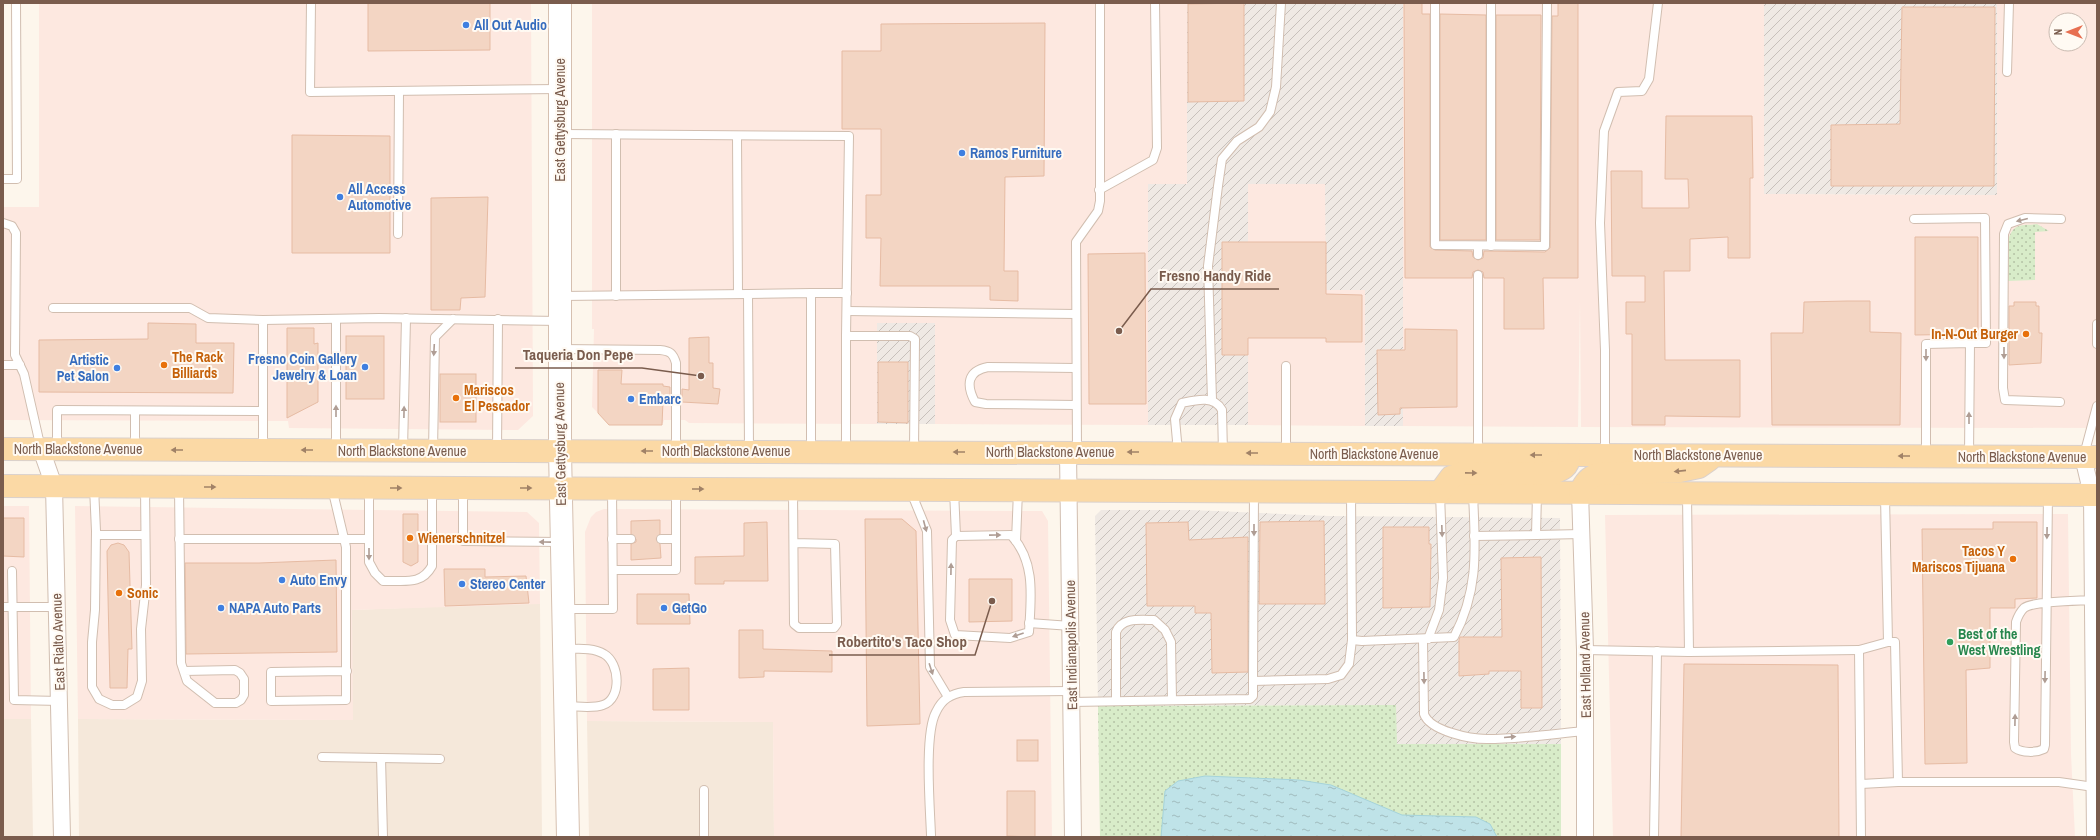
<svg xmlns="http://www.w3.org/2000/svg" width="2100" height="840" font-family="'Archivo Narrow',sans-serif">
	<defs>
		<pattern id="industrial-furrows" width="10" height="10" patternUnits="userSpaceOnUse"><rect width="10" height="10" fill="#efe9e4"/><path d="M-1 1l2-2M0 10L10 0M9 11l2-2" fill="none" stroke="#c7c0bb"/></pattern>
		<pattern id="grass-dots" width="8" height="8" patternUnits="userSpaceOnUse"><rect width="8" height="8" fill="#d8ecc9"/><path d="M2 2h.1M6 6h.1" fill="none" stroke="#b4c2a5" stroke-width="1.8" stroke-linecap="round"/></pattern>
		<pattern id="water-ripples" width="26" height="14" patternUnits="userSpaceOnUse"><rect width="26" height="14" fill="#bfe3e8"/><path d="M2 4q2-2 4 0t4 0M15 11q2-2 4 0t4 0" fill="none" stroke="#a0bbbe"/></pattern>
	</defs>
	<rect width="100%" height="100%" fill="#fdf6ec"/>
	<g fill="#f5e8da">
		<polygon points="529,603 540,604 542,837 79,837 78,719 352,720 352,610"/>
		<polygon points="3,719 31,719 33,837 3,837"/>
		<polygon points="587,721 773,722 774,837 589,837"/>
	</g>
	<g fill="#fde8e0" fill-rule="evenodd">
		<polygon points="39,3 531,3 533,416 518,430 289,428 288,421 3,420 3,207 39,207"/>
		<polygon points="592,3 1187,3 1187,184 1148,184 1148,425 935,424 935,323 877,323 877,424 689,423 685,420 664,420 663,423 608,423 592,407 594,329 592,329"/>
		<path d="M1403 3H1764V194L1997 195V3H2097V428L1581 427 1580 301 1578 427 1403 426ZM2056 20H2080V44H2056Z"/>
		<polygon points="1248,184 1326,184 1326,290 1365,290 1365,426 1248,425"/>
		<polygon points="3,506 29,506 31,719 3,719"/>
		<polygon points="75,506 527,512 539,523 540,604 352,610 353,720 78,719"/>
		<polygon points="604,509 1042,511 1048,521 1052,837 774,837 773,722 587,721 585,532 591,517 596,512"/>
		<polygon points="2068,514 2071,754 2075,837 1613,837 1605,515"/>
	</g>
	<g fill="url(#industrial-furrows)">
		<polygon points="1187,3 1403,3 1403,426 1365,426 1365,290 1326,290 1325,184 1248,184 1248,425 1148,425 1148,184 1187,184"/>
		<polygon points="1764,3 1997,3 1997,195 1764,194"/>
		<rect x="877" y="323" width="58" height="101"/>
		<polygon points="1101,510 1192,510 1329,516 1560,518 1561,744 1396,744 1396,705 1098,706 1095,516"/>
	</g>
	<g fill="url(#grass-dots)">
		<path d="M2037 224 2049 231 2035 232V280L2008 281C2008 267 2002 231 2019 226 2024 224 2032 225 2037 224Z"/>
		<polygon points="1396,705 1397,744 1561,744 1561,837 1100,837 1098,706"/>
	</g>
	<polygon fill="url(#water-ripples)" stroke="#a5d3da" points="1205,776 1299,780 1331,785 1402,815 1476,817 1490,824 1497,837 1161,837 1165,791 1178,781"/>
	<g fill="#f3d5c3" stroke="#e6bba3">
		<polygon points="368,3 490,3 490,50 368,51"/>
		<polygon points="1244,3 1244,101 1188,102 1188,4"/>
		<polygon points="1404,3 1422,3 1422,14 1430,14 1430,247 1435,250 1472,251 1473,257 1478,260 1483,258 1484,251 1545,252 1550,248 1552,16 1558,16 1558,3 1578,3 1578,278 1543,278 1544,329 1504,329 1504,278 1484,278 1483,272 1478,270 1473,272 1472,278 1405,278"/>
		<polygon points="1902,7 1995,7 1994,186 1831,186 1831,125 1900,124"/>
		<polygon points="1440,14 1486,15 1486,240 1440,240"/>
		<polygon points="1496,15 1541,15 1540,240 1496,240"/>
		<polygon points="1045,23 1044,176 1005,177 1004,271 1018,271 1018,301 990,300 990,286 880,286 881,238 866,238 866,195 881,195 881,129 842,129 842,51 881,51 881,24"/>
		<polygon points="1666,116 1752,116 1753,178 1750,178 1750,258 1728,258 1728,237 1690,239 1690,271 1664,271 1665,360 1740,360 1740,417 1665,416 1665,425 1632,425 1632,334 1626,334 1626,302 1645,302 1645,276 1612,276 1611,171 1642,171 1642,208 1689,208 1688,179 1665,179"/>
		<polygon points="292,135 390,136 390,253 292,253"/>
		<polygon points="488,197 485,297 461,298 460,310 431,310 431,198"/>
		<polygon points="1915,237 1978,237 1978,334 1915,335"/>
		<polygon points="1222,242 1326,242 1326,294 1362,295 1362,342 1326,342 1326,338 1248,338 1248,355 1222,355"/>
		<polygon points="1145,253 1146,404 1089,404 1088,254"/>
		<polygon points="1847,301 1870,301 1870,332 1901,333 1900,425 1772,425 1771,333 1803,333 1804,302"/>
		<polygon points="2014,302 2036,302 2036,306 2039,306 2039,333 2042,333 2041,363 2009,365 2009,306 2014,306"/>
		<polygon points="148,323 196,324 196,343 234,343 233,393 39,392 39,340 148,339"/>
		<polygon points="287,328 314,328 314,344 318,343 318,402 287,418"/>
		<polygon points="1405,329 1457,330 1457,407 1400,408 1400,414 1378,415 1377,350 1405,350"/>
		<rect x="346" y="336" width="38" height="63"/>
		<polygon points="709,337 709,363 713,363 713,388 720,389 718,404 682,402 682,389 689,390 689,338"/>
		<polygon points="878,362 908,362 908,423 878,422"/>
		<polygon points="598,370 622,370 621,384 663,384 663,386 670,387 670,401 663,401 662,425 609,425 598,413"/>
		<rect x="440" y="374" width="36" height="48"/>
		<polygon points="403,514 418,514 418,562 411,566 403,562"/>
		<polygon points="3,518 24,518 24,557 3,556"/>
		<polygon points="865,519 902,519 916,531 920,724 867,726"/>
		<polygon points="660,520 660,534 656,539 660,544 661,558 631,560 631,544 636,542 636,539 631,534 631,521"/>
		<polygon points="1324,521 1325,604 1259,604 1260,522"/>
		<polygon points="767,522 768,581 724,581 724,584 695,584 695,557 744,556 744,523"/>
		<polygon points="1188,522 1189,540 1248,537 1248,672 1212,673 1211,613 1195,613 1195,606 1147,606 1146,523"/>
		<polygon points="1993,522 2037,522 2037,598 2015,599 2015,608 1990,608 1990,668 1966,670 1967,763 1925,764 1922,529 1993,529"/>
		<polygon points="1383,527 1429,527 1429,544 1431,544 1430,607 1383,608"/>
		<polygon points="118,543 124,545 129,552 132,649 128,649 127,688 110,688 107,551 111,545"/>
		<polygon points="1541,557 1542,708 1521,708 1521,671 1489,671 1489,674 1459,676 1459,640 1460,637 1502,637 1501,558"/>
		<polygon points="336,560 337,652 186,654 185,563 259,563"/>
		<polygon points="444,569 485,569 485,577 526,576 529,603 445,606"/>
		<polygon points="969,579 1012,579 1012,621 969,622"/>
		<polygon points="637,594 689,594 690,624 637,624"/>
		<polygon points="739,630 763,630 763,649 832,651 832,672 764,671 764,677 739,678"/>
		<polygon points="1684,664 1838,665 1839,837 1681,837"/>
		<polygon points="689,668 689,710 653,710 653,669"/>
		<rect x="1017" y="740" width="21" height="21"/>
		<polygon points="1007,791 1035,791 1035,837 1007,836"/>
	</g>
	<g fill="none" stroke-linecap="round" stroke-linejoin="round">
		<g stroke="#d1beb0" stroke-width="10">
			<g id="lane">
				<polyline points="311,3 310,92 559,89"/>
				<polyline points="1435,3 1435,245 1545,246 1547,3"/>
				<polyline points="1491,3 1491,246"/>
				<polyline points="2007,72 2009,3"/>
				<polyline points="562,134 849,136 846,336"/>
				<polyline points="616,134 616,296"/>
				<polyline points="737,136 738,294"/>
				<polyline points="3,179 17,179 16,3"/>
				<polyline points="1099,190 1153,160 1157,148 1155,3"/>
				<polyline points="1914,219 1985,218 1986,343 1970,343"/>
				<polyline points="3,223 12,226 16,233 15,355 24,374 41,449"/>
				<polyline points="398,234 399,92"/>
				<polyline points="1478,246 1478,255"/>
				<polyline points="811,293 847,293"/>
				<polyline points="561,296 748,294"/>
				<polyline points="53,308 190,308 208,318 263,320 263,449"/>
				<polyline points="847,311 1076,314"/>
				<polyline points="336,319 336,450"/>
				<polyline points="263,320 379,318 560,321"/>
				<polyline points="2097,324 2097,344"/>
				<path d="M560 349 660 350C670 351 673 353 676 363V450"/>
				<polyline points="3,365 20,365"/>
				<path d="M1075 368 988 367C967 371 966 385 975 402L986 404 1076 405"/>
				<polyline points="1212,400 1208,266 1218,186 1222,159 1237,141 1259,127 1270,112 1276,87 1281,3"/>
				<polyline points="2060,402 2005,400 2003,388 2004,234 2008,224 2025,218 2061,219"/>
				<polyline points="57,448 57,410 263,411"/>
				<polyline points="135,448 135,411"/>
				<polyline points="403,450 406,318"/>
				<polyline points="749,450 748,294 811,293 811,451"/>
				<polyline points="433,451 435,337 453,319"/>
				<polyline points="497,451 498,319"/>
				<polyline points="846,451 846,336 910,336 915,339 914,451"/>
				<polyline points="1077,452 1076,242 1098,211 1100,201 1100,3"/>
				<path d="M1178 452 1175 419 1182 403C1196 400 1214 395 1222 410L1223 453"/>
				<polyline points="1286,452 1286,366"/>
				<polyline points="1478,454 1478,275"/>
				<polyline points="1605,454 1605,350 1600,223 1604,131 1618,92 1642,91 1649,79 1658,3"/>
				<polyline points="2084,455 2097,406"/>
				<polyline points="1926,456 1926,344 1970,343 1969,456"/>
				<polyline points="94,487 96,531 95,610 92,642 92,687 99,699 112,705 124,705 137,697 142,681 141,629 146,585 145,487"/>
				<polyline points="179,488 181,663 187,681 215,703 236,703 241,700 244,695 244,679 240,673 235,670 184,671"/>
				<polyline points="332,488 346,547 346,700 271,701 271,672 347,671"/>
				<path d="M369 488V562L375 573 383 581C404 580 421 586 432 566V489"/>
				<polyline points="463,489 463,541 561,542"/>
				<polyline points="793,490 794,624 799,628 834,628 837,624 835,544 794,543"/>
				<path d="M954 490 956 536 952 540 950 620 955 635 1010 638 1029 632C1031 597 1036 562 1011 535L956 536"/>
				<polyline points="1254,491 1253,681 1328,679 1341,675 1349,664 1352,640"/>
				<polyline points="911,492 927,531 930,667 948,697"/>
				<path d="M1351 492 1352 640 1362 641 1454 637C1480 588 1475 546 1473 493"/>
				<polyline points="1687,495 1689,652 1859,650"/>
				<path d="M2048 495 2045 745 2044 749C2036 753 2022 753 2015 748L2014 742 2016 622C2018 616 2020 612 2024 608 2033 601 2079 601 2093 600"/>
				<polyline points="96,535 145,535"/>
				<polyline points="1536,535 1582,534"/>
				<polyline points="1474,536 1536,535 1537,494"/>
				<polyline points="179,539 369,539"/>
				<polyline points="612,539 631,539"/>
				<polyline points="661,539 676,539"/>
				<polyline points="1016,541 1018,491"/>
				<polyline points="613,570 676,570 676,490"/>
				<polyline points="12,571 14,700 60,701"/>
				<polyline points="3,607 57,607"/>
				<polyline points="564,609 613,609 612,489"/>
				<polyline points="1029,623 1071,626"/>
				<path d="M1423 639 1424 714C1430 731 1470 739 1487 739 1519 739 1553 734 1585 731"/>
				<polyline points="1428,639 1439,610 1443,578 1440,493"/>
				<polyline points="1888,642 1895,642 1898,782 2059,782 2094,787"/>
				<path d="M565 649C577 649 593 647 604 654 620 663 622 699 603 705 592 709 577 706 566 706"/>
				<polyline points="1585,650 1689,652"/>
				<path d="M1116 701V632C1122 617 1141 620 1154 620L1165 630 1171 642 1172 700"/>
				<polyline points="1072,702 1250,699 1253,696 1253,681"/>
				<polyline points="322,757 440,759"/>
				<polyline points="381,758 383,837"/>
				<polyline points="1861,784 1898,782"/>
				<polyline points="704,790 704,837"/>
				<path d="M931 835C930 807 924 734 936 712 942 699 951 694 964 692L1072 691"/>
				<polyline points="1654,837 1657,651"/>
				<polyline points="1861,837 1859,650 1888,642 1885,496"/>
			</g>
		</g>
		<g stroke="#d1beb0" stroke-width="18">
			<g id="street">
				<polyline points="41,449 54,486 62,837"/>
				<polyline points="1068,452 1073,837"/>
				<polyline points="2083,457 2092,495 2095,837"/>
				<polyline points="1580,492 1585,650 1585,837"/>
			</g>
		</g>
		<g stroke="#d6c0b0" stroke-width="24">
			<polyline id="secondary" points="560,3 560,451 568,837"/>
		</g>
		<g stroke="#dad1cd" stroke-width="24">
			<g id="primary">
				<polyline points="3,449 2097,457"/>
				<polyline points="3,486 2097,495"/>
				<path d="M1440 492 1451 477 1463 473 1550 474C1562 470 1569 468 1569 455"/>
				<path d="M1580 492C1585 482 1588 478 1598 474L1680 471 1699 467 1709 460"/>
			</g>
		</g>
		<use href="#lane" stroke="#fff" stroke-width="8"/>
		<use href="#street" stroke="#fff" stroke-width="16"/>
		<use href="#secondary" stroke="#fff" stroke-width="22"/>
		<use href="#primary" stroke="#fbd9a5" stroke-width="22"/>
	</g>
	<defs><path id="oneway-solid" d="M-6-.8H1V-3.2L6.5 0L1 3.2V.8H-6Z"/></defs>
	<g fill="#af9d94">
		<use href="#oneway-solid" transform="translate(2022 220) rotate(166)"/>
		<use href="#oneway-solid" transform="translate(434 350) rotate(93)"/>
		<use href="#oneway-solid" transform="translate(2004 353) rotate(90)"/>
		<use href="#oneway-solid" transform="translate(1926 355) rotate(90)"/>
		<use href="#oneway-solid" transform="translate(336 411) rotate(-90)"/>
		<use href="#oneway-solid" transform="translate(404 412) rotate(-89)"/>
		<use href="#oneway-solid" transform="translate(1969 418) rotate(-90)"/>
		<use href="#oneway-solid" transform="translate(925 526) rotate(75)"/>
		<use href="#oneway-solid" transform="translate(1254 530) rotate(90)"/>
		<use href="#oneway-solid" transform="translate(1442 531) rotate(88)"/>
		<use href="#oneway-solid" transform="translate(2047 533) rotate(91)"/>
		<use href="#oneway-solid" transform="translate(995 535) rotate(-1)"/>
		<use href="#oneway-solid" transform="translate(545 542) rotate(-179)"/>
		<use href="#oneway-solid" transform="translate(369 554) rotate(90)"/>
		<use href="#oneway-solid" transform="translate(951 569) rotate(-89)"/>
		<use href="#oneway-solid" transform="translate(1018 635) rotate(161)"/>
		<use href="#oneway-solid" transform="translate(931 669) rotate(72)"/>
		<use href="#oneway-solid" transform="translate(2045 677) rotate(91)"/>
		<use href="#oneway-solid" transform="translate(1424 678) rotate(89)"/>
		<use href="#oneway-solid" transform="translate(2015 720) rotate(-89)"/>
		<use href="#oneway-solid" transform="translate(1510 737) rotate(-5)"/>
	</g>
	<g fill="#a18267">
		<use href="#oneway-solid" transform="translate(177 450) rotate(-180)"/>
		<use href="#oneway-solid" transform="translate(307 450) rotate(-180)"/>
		<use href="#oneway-solid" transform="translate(647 451) rotate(-180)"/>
		<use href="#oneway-solid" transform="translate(959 452) rotate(-180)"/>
		<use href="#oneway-solid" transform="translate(1133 452) rotate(-180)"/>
		<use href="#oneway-solid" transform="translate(1252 453) rotate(-180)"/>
		<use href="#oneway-solid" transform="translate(1536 455) rotate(-180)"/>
		<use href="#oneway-solid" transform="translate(1904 456) rotate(-180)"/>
		<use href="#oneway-solid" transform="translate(1680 471) rotate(174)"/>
		<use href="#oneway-solid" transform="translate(1471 473) rotate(1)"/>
		<use href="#oneway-solid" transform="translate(210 487)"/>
		<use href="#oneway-solid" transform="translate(396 488)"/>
		<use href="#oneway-solid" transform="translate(526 488)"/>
		<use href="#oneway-solid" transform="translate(698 489)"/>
	</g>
	<g fill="#3f7fe0" stroke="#fffaf3" stroke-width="1.5">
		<circle cx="466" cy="25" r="4"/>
		<circle cx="962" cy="153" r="4"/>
		<circle cx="340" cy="197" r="4"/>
		<circle cx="365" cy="367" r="4"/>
		<circle cx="117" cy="368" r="4"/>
		<circle cx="631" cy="399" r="4"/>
		<circle cx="282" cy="580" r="4"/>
		<circle cx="462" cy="584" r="4"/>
		<circle cx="221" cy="608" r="4"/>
		<circle cx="664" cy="608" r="4"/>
	</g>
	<g fill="#e8710a" stroke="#fffaf3" stroke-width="1.5">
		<circle cx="2026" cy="334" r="4"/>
		<circle cx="164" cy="365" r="4"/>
		<circle cx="456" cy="398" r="4"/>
		<circle cx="410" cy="538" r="4"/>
		<circle cx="2013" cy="559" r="4"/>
		<circle cx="119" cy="593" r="4"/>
	</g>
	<circle fill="#2e9e5b" stroke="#fffaf3" stroke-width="1.5" cx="1950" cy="642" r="4"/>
	<g text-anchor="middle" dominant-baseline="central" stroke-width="4" stroke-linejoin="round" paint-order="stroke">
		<g font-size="14" font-weight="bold" fill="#366cbe" stroke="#fffaf3" text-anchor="start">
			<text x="474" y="25">All Out Audio</text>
			<text x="970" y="153">Ramos Furniture</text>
			<text x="348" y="189">All Access<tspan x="348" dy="16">Automotive</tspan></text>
			<text x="357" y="359" text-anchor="end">Fresno Coin Gallery<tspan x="357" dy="16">Jewelry &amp; Loan</tspan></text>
			<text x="109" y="360" text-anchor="end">Artistic<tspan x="109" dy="16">Pet Salon</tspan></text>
			<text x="639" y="399">Embarc</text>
			<text x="290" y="580">Auto Envy</text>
			<text x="470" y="584">Stereo Center</text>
			<text x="229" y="608">NAPA Auto Parts</text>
			<text x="672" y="608">GetGo</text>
		</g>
		<g font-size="14" fill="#7a5c4d" stroke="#fffaf3">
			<text transform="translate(560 120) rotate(-90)">East Gettysburg Avenue</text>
			<text transform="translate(560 444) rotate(-91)">East Gettysburg Avenue</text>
			<text x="78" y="449">North Blackstone Avenue</text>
			<text x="402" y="451">North Blackstone Avenue</text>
			<text x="726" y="451">North Blackstone Avenue</text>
			<text x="1050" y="452">North Blackstone Avenue</text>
			<text x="1374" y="454">North Blackstone Avenue</text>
			<text x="1698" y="455">North Blackstone Avenue</text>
			<text x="2022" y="457">North Blackstone Avenue</text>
			<text transform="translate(58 642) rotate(-92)">East Rialto Avenue</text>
			<text transform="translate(1071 645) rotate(-91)">East Indianapolis Avenue</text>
			<text transform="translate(1585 665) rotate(-91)">East Holland Avenue</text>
		</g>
		<g font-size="14" font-weight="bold" fill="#c56008" stroke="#fffaf3" text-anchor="start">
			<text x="2018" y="334" text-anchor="end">In-N-Out Burger</text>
			<text x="172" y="357">The Rack<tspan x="172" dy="16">Billiards</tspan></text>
			<text x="464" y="390">Mariscos<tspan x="464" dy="16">El Pescador</tspan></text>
			<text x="418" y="538">Wienerschnitzel</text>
			<text x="2005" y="551" text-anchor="end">Tacos Y<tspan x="2005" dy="16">Mariscos Tijuana</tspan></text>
			<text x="127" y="593">Sonic</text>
		</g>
		<g font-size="14" font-weight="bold" fill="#27864d" stroke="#fffaf3" text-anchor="start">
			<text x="1958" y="634">Best of the<tspan x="1958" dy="16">West Wrestling</tspan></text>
		</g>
	</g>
	<path fill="none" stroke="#7a5c4d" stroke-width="1.5" d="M1119 331L1151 289H1279M701 376L642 368H515M992 601L975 655H829"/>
	<g fill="#7a5c4d" stroke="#fffaf3" stroke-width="1.5">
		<circle cx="1119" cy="331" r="4"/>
		<circle cx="701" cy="376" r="4"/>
		<circle cx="992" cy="601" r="4"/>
	</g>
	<g font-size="15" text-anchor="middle" font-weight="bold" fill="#7a5c4d" stroke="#fffaf3" stroke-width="4" stroke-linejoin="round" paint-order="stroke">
		<text x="1215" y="281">Fresno Handy Ride</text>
		<text x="578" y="360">Taqueria Don Pepe</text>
		<text x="902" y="647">Robertito's Taco Shop</text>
	</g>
	<rect width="2100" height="840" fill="none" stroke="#7a5c4d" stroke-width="8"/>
	<g transform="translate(2068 32) rotate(270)"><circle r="19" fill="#fffaf3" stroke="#cabbb1"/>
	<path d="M0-3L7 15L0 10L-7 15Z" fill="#e76f51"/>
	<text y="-6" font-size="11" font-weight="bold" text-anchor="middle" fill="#7a5c4d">N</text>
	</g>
</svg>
